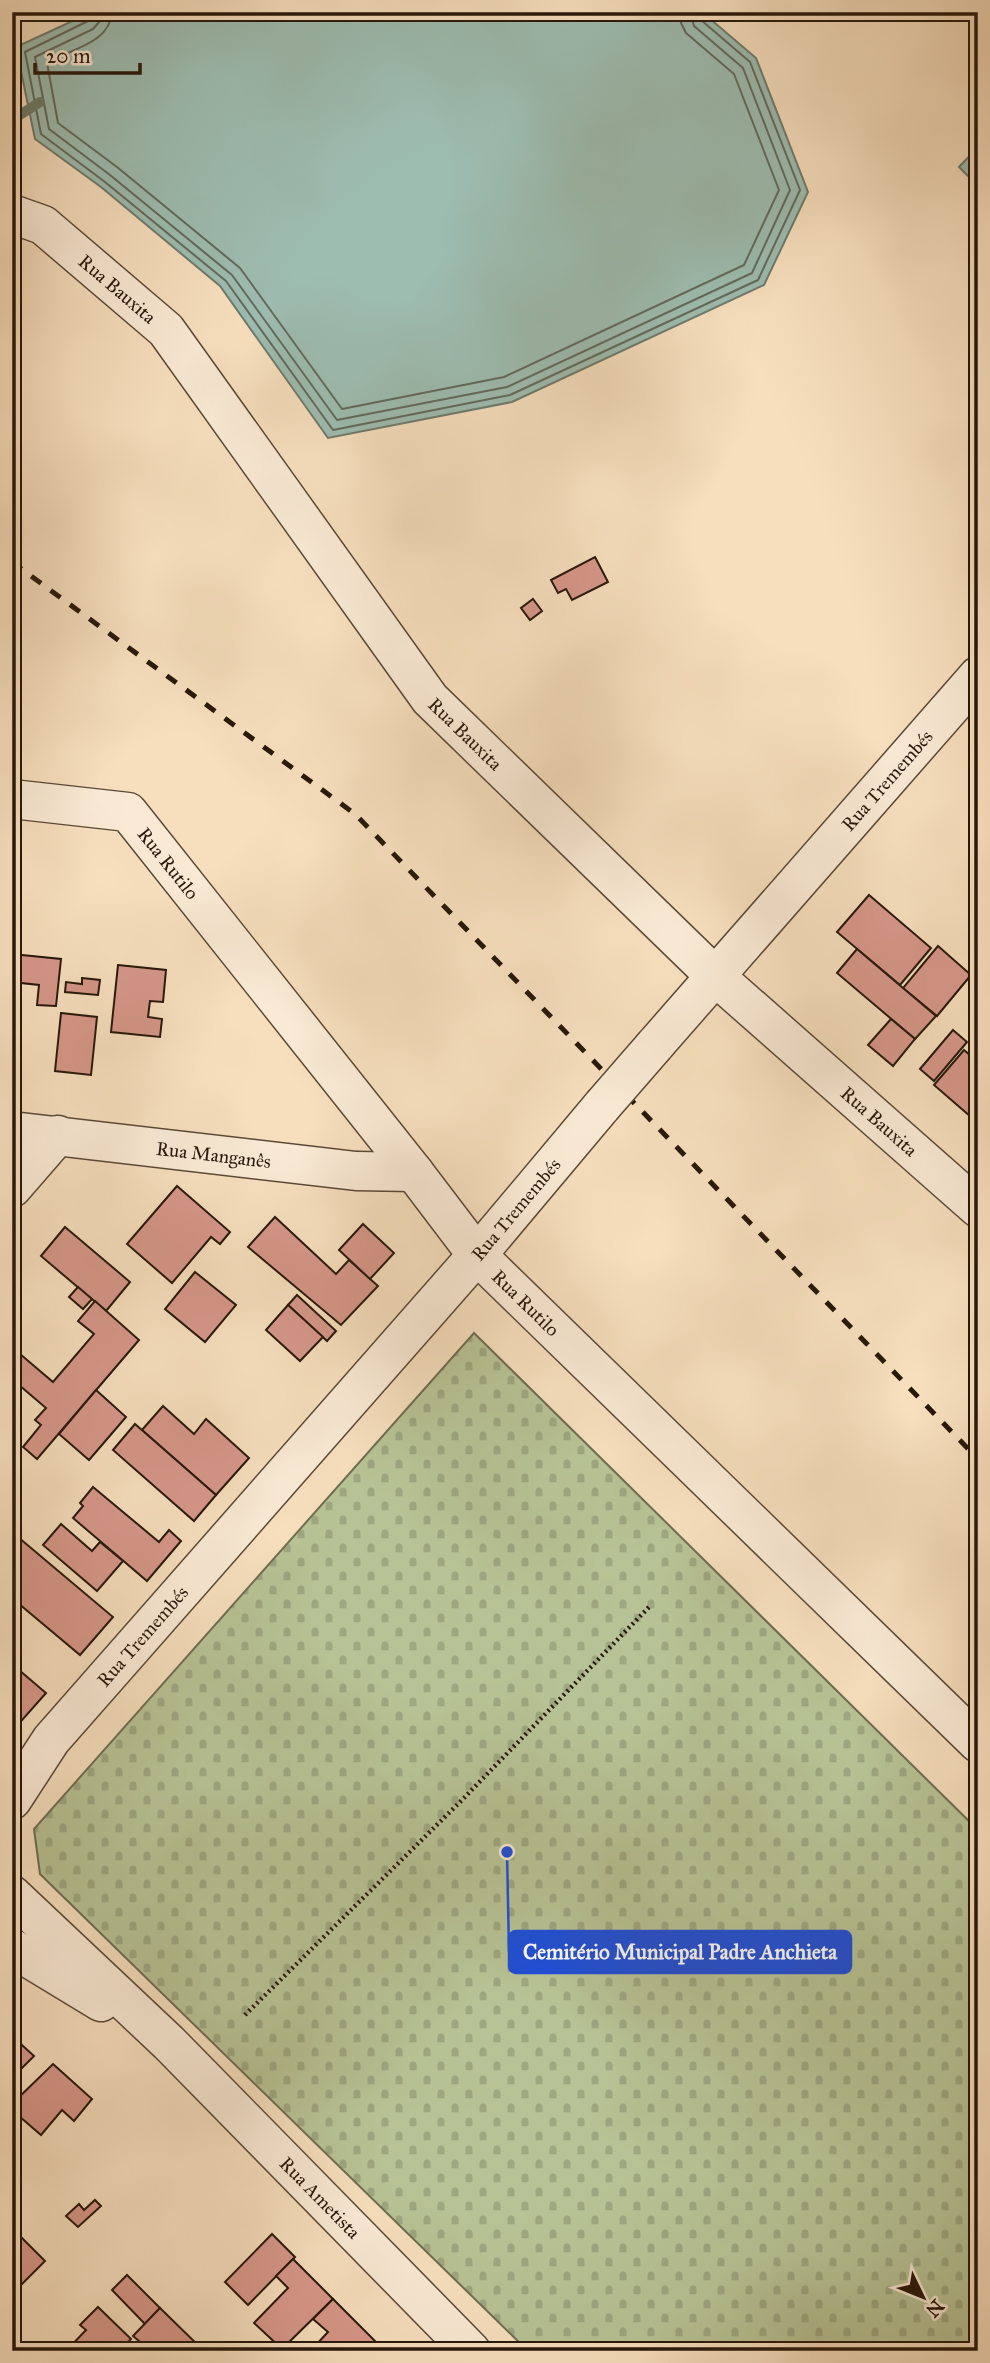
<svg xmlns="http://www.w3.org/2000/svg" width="990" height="2363" font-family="'IM FELL Great Primer',serif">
	<defs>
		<pattern id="cemetery-stones" width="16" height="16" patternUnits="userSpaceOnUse" patternTransform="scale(1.75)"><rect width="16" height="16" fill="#b7c396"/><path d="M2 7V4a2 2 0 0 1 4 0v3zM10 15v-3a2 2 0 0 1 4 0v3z" fill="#9da780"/></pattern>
	</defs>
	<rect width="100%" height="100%" fill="#f7dfbe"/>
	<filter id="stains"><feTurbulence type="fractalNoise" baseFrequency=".00286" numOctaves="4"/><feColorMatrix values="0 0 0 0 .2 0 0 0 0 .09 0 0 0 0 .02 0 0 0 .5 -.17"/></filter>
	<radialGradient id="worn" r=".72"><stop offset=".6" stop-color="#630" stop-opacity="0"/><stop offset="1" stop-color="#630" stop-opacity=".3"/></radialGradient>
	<polygon fill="url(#cemetery-stones)" stroke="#6f6d50" stroke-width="2" points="474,1333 978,1830 978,2351 528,2351 40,1874 34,1829"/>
	<g fill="#9dbdb1" stroke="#6e7b6e" stroke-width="2">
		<polygon points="92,12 702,12 756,58 808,192 764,285 512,402 328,438 220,286 101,187 35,139 16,47"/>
		<polygon points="978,147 978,186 959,167"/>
	</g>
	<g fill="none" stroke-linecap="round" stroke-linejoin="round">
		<g stroke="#626a5e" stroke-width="2">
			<polyline points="92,12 88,21 25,52 41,134 105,182 226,281 333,430 510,395 758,280 800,190 750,62 701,20 699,12"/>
			<polyline points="101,12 100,21 93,29 35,57 49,129 110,175 232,275 337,420 507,387 752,273 790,190 743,68 694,26 690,12"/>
			<path d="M112 12C110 44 69 49 47 63L58 123 117 167 240 268 342 409 504 377 744 265 779 190 734 74 686 33 681 23 679 12"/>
		</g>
		<polyline stroke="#6e7b6e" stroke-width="10" points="12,120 40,102"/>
	</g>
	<g fill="#d7978a" stroke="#27170a" stroke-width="2">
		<polygon points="595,557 608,582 572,600 566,589 558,593 551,580"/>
		<polygon points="533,599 542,611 530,620 521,608"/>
		<polygon points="869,895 931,948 900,985 837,932"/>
		<polygon points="938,946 971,975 937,1016 903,988"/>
		<polygon points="857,949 936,1016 915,1039 837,973"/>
		<polygon points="12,954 61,959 56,1006 37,1005 39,985 12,982"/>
		<polygon points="118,965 166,970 163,1002 150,1001 148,1017 162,1019 160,1037 111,1032"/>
		<polygon points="82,978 100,980 98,995 65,992 66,982 82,984"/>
		<polygon points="61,1013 97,1017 91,1075 55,1071"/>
		<polygon points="891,1019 915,1039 893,1066 868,1045"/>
		<polygon points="953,1030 967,1042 934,1081 920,1069"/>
		<polygon points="964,1050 978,1062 978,1123 934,1085"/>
		<polygon points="177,1186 230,1232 220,1244 211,1237 172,1283 127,1244"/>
		<polygon points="275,1217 336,1274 349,1260 378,1286 341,1325 248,1247"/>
		<polygon points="363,1224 394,1253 370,1279 339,1250"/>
		<polygon points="65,1227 130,1282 106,1311 41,1256"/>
		<polygon points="195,1272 236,1305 205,1342 165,1309"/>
		<polygon points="78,1287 92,1299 83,1309 69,1297"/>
		<polygon points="297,1295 336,1331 327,1341 288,1305"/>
		<polygon points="95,1301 139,1340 37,1459 23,1447 41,1425 35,1420 46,1408 12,1379 12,1350 13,1348 53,1382 94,1334 78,1321"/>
		<polygon points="288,1305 323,1337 300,1361 266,1330"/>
		<polygon points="96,1390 126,1417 89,1460 59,1434"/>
		<polygon points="163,1406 194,1434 206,1419 249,1458 216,1495 142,1430"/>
		<polygon points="135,1424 216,1495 194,1521 113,1450"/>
		<polygon points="93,1487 159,1542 169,1530 181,1541 147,1581 73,1518 83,1506 80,1503"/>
		<polygon points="61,1524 92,1551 100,1542 123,1561 97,1591 43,1545"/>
		<polygon points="12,1532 113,1617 80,1655 12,1598"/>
		<polygon points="12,1664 46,1693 16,1727 12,1724"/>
		<polygon points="12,2036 34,2056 12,2078"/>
		<polygon points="53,2064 92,2099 74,2121 62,2110 41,2135 12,2110 12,2104"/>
		<polygon points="95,2200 101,2206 78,2227 66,2216 79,2204 84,2210"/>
		<polygon points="272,2234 295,2257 248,2305 225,2282"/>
		<polygon points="20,2236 45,2261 12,2294 12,2244"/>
		<polygon points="293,2259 333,2299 282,2349 254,2323 288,2288 276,2276"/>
		<polygon points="127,2275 160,2308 145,2324 112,2290"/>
		<polygon points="333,2299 376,2342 368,2351 315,2351 313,2348 328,2332 313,2319"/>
		<polygon points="98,2307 131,2339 119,2351 66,2351 86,2330 80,2325"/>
		<polygon points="160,2308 203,2350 202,2351 129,2351 139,2341 133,2336"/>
	</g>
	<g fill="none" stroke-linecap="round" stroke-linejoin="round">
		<g stroke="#5b4937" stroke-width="41">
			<g id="minor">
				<path id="s1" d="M12 214 43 225 166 330 430 699 715 976 978 1208"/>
				<path id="s2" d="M12 799 128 812 414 1172 477 1255 978 1743"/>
				<path id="s3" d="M655 1045 978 676"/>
				<path id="s4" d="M12 1131 356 1171 414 1172"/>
				<polyline points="12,1188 58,1135"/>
				<path id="s5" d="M12 1800 51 1740 477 1255 602 1106"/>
				<path id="s6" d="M12 1895 169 2043 471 2351"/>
				<polyline points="12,1948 101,2002"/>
			</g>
		</g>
		<polyline stroke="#27170a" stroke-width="4.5" stroke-dasharray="2 3.5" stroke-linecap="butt" points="245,2015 461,1801 651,1605"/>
		<use href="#minor" stroke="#faead5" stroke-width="38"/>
		<polyline stroke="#27170a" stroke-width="5" stroke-dasharray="12 12" stroke-linecap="butt" points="12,562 355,814 978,1459"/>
		<g stroke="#5b4937" stroke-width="41" stroke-linecap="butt">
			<polyline id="minor-bridge" points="602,1106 655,1045"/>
		</g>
		<use href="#minor-bridge" stroke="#faead5" stroke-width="38"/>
	</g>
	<g text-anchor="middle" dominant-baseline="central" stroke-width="7" stroke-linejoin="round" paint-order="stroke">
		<g font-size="19" fill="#27170a" stroke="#faead5">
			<text stroke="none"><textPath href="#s1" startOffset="131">Rua Bauxita</textPath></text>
			<text stroke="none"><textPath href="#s1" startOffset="698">Rua Bauxita</textPath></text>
			<text stroke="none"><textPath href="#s3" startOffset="352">Rua Tremembés</textPath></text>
			<text stroke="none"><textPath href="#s2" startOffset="182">Rua Rutilo</textPath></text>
			<text stroke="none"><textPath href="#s1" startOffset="1265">Rua Bauxita</textPath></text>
			<text stroke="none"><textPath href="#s4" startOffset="203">Rua Manganês</textPath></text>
			<text stroke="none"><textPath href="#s5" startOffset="777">Rua Tremembés</textPath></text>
			<text stroke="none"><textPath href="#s2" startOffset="749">Rua Rutilo</textPath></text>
			<text stroke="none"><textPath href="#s5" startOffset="210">Rua Tremembés</textPath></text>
			<text stroke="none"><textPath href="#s6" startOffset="432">Rua Ametista</textPath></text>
		</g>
	</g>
	<path fill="none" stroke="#1d4ed8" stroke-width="2.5" d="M507 1852L509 1952"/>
	<circle fill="#1d4ed8" stroke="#faead5" stroke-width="2.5" cx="507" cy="1852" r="7"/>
	<rect fill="#1d4ed8" stroke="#1d4ed8" stroke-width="2.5" x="509" y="1931" width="342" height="42" rx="7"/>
	<g font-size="21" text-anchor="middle" font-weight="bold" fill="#fff">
		<text x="680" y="1959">Cemitério Municipal Padre Anchieta</text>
	</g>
	<rect width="990" height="2363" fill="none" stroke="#f7dfbe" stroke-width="42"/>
	<rect x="14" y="14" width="962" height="2335" fill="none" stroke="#27170a" stroke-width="3.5"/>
	<rect x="21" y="21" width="948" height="2321" fill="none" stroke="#27170a" stroke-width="2"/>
	<g transform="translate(923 2297) rotate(133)" stroke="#faead5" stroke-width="5" paint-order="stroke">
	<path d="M0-5L12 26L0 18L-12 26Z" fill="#27170a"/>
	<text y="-10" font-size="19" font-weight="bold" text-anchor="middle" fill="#27170a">N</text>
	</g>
	<path d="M35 63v10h105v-10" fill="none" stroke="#27170a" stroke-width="3.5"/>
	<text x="46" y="63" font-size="21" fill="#27170a" stroke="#faead5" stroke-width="5" paint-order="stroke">20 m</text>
	<rect width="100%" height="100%" filter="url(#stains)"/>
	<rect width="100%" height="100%" fill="url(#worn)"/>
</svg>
